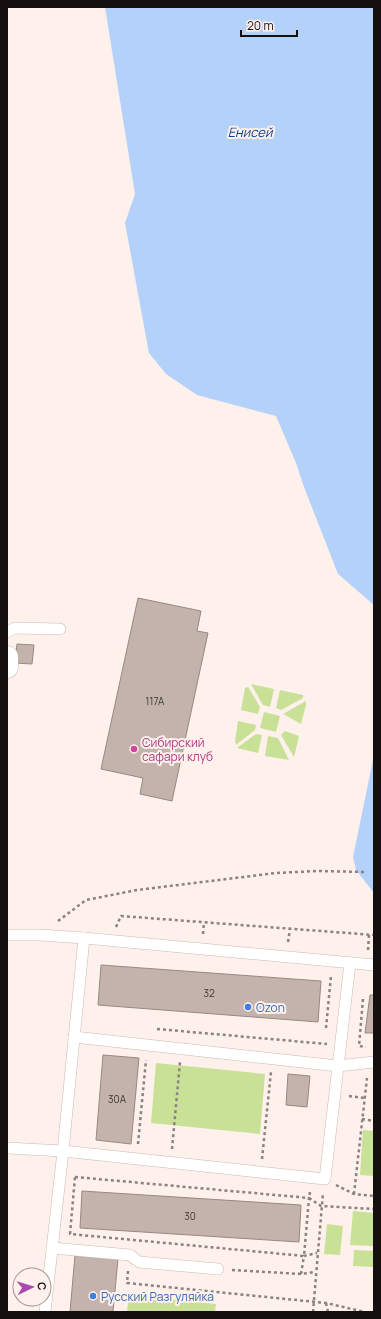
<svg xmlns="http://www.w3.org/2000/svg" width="381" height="1319" font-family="Manrope,sans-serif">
	<rect width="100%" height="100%" fill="#fef0eb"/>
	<g fill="#c8e196">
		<polygon points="251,684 274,689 270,707 263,705"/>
		<polygon points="248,687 260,707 258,714 241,710 245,688"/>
		<polygon points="280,690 303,695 303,698 281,710 276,708"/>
		<polygon points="306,701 306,705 301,724 283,714"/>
		<polygon points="264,712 280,716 276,732 260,728"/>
		<polygon points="238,721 256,725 255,730 236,745 235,741"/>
		<polygon points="285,731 299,736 294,757 281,735"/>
		<polygon points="256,734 262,735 258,753 237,748"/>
		<polygon points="268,736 278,738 289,760 265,756"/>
		<polygon points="156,1063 265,1074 260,1134 151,1123"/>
		<polygon points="363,1130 374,1131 374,1176 360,1175"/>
		<polygon points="353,1211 374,1213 374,1246 350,1245"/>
		<polygon points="327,1224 343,1226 340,1255 324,1254"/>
		<polygon points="354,1250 374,1251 374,1267 353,1266"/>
		<polygon points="129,1295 216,1304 215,1312 127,1312"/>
	</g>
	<g fill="#b4d1fa">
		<polygon points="105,7 374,7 374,605 338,574 304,487 296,463 276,416 197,395 166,374 149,353 125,223 135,194"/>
		<polygon points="374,755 374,893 356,870 353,857"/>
	</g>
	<g fill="#c3b3ac" stroke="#988882">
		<polygon points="138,598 201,611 197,631 208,633 172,801 140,794 143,778 101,769"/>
		<polygon points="17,644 34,645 32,664 15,663"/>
		<polygon points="101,965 321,981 318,1022 98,1005"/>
		<polygon points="370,995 374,995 374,1033 365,1033"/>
		<polygon points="103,1055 139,1058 131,1144 96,1140"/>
		<polygon points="288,1074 310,1076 307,1107 286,1105"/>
		<polygon points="82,1191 301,1205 299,1242 80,1228"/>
		<polygon points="75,1255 118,1259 113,1312 70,1312"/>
	</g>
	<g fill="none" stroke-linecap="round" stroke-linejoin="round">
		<g stroke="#cab9b2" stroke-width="12">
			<g id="lane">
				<polyline points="7,632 15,628 60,629"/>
				<polyline points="7,935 40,935 84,938 374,965"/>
				<polyline points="74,1037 338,1066 374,1062"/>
				<polyline points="7,1148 63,1151 325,1179 350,963"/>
				<polyline points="52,1248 130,1255 139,1262 218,1269"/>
				<polyline points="45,1312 63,1151 84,938"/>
			</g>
		</g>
		<g stroke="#cab9b2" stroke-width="23">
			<polyline id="street" points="7,657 7,667"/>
		</g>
		<g stroke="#8c827f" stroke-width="2.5" stroke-dasharray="3 3" stroke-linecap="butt">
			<polyline points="58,921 86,900 137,890 276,873 317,871 367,872"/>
			<polyline points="116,927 121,916 374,935"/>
			<polyline points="203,934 204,922"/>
			<polyline points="288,942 290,929"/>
			<polyline points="368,950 369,935"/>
			<polyline points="363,999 359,1046 366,1047"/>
			<polyline points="326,1028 331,976"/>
			<polyline points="157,1029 327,1044"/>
			<polyline points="349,1096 364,1098"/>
			<polyline points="362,1119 374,1121"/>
			<polyline points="138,1144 146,1060"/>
			<polyline points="172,1149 180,1062"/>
			<polyline points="262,1159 271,1072"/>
			<polygon points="75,1177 309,1198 304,1256 70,1234"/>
			<polyline points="336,1185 354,1194 374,1196"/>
			<polyline points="310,1192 309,1198 321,1206 374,1209"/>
			<polyline points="354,1194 367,1078"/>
			<polyline points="232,1270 301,1274 315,1272"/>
			<polyline points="128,1271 127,1283 326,1303 365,1312"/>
			<polyline points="301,1274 304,1256 317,1253"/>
			<polyline points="326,1303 328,1312"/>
			<polyline points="313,1312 323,1193"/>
		</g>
		<use href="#lane" stroke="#fff" stroke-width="11"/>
		<use href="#street" stroke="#fff" stroke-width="22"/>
	</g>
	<circle fill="#d1479c" stroke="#fef0eb" stroke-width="1.5" cx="134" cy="749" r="4"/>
	<g fill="#3f7fe0" stroke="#fef0eb" stroke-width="1.5">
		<circle cx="248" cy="1007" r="4"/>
		<circle cx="93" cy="1296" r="4"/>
	</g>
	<g text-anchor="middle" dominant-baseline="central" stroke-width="4" stroke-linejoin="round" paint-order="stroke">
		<g font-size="10" fill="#403835">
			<text x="155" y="701">117А</text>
			<text x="209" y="993">32</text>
			<text x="117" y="1099">30А</text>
			<text x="190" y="1216">30</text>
		</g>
		<g font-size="12" fill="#b23c85" stroke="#fef0eb" text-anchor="start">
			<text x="142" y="742">Сибирский<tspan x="142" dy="14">сафари клуб</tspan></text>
		</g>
		<g font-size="12" fill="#366cbe" stroke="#fef0eb" text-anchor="start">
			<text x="256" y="1007">Ozon</text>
			<text x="101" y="1296">Русский Разгуляйка</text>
		</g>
		<g font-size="13" font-style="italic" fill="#074592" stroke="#fef0eb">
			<text x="250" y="132">Енисей</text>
		</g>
	</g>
	<rect width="381" height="1319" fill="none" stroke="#150f0d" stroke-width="16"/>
	<g transform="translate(32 1287) rotate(85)"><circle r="19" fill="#fef0eb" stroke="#a19692"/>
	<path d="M0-3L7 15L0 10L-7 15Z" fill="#a949b1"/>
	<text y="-6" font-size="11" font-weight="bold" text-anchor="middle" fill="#150f0d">С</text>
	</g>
	<path d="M241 30v6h56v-6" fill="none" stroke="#150f0d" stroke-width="2"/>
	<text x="247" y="30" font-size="12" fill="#150f0d" stroke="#fef0eb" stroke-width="3" paint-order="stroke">20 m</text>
</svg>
